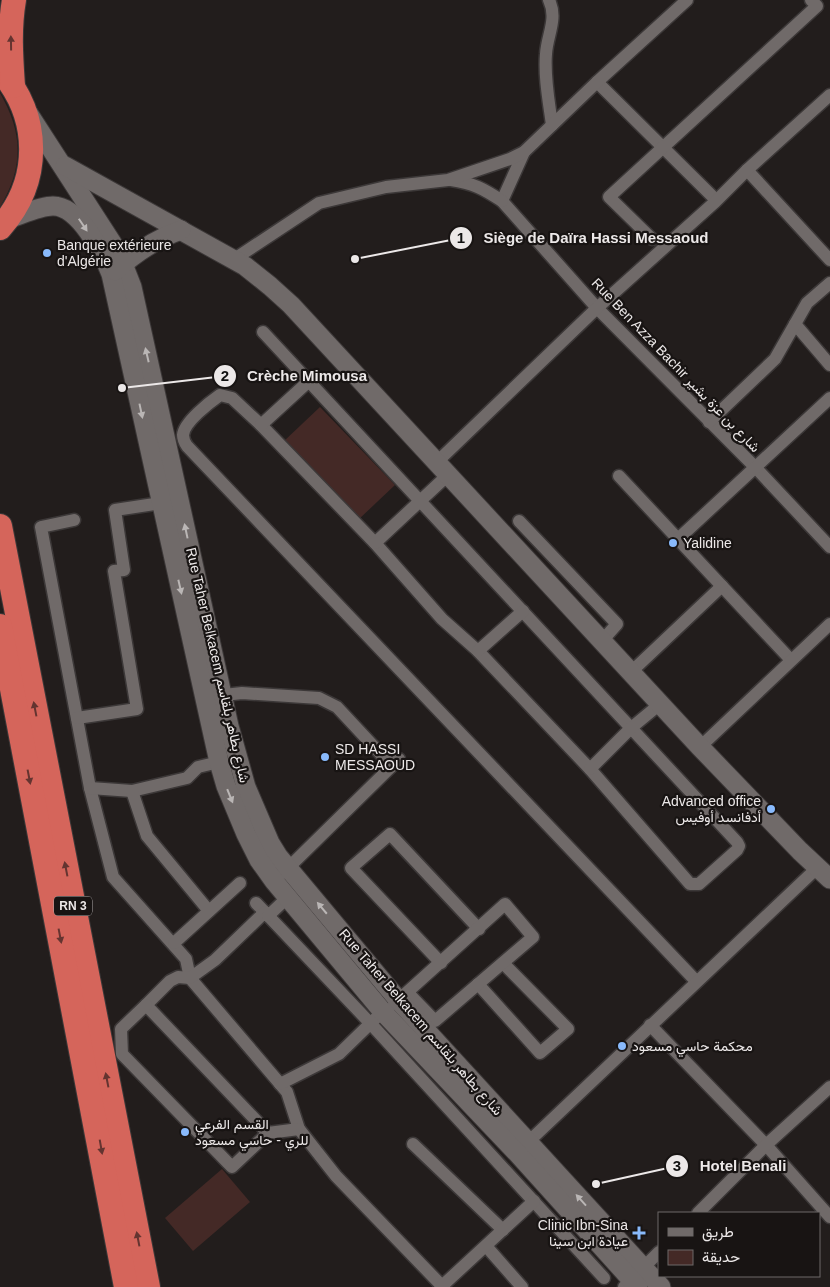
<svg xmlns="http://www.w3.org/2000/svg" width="830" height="1287" font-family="Helvetica,Vazirmatn,sans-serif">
	<rect width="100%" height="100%" fill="#221d1c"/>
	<g fill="#442926">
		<path d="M0 93C23 133 24 167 0 207Z"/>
		<polygon points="320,407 395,485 358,520 283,442"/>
		<polygon points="222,1169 250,1202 193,1251 165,1218"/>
	</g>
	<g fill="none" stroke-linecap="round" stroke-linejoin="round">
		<g stroke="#3c3838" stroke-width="15">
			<g id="street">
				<path d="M549 0C558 19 547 35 546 54 544 77 549 102 552 125"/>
				<polyline points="597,82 712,196"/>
				<polyline points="524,152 502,201 597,308 756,468 830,547"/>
				<polyline points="747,170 830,260"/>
				<path d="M451 180C473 183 484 189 502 201"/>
				<polyline points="652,239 609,197 817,6 811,0"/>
				<polyline points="233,260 319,203 386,187 448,180 510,159 524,152 597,82 687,0"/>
				<polyline points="795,324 830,365"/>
				<path d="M263 332 737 842 739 846 737 850 699 884H690L590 769 478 651 442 619 375 543 261 425 232 398 220 395C210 402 184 422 183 435 183 439 185 443 187 446L696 981"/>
				<polyline points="709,422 775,359 807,303 830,283"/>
				<polyline points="261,425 309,381"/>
				<polyline points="437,462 597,308 715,202 747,170 830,95"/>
				<polyline points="619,476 791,660"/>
				<polyline points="74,520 41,527 90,788 113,877 186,959 190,978 287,1092 299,1129 336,1176 443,1287"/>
				<polyline points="519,521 617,624 602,641"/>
				<polyline points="678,539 830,398"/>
				<polyline points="375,543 449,474"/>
				<polyline points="478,651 523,611"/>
				<polyline points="631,672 722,586"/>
				<polyline points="215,696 242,693 319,698 337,707 392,766"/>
				<polyline points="77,718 137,709 114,571 124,570 115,510 161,503"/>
				<polyline points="700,747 830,624"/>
				<polyline points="590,769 631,728 660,704"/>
				<polyline points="90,788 132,791 187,778 198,767 219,762"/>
				<polyline points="132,791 147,836 209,911"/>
				<polyline points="283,873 399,759"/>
				<polyline points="256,903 371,1024 604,1278"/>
				<polyline points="265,912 215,960 190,978 178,977 170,981 146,1005 268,1133"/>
				<polyline points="268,916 287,898"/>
				<polyline points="174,943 240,883"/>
				<polyline points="441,963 351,868 390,834 479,929"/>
				<polyline points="478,984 540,1053 568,1029 503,963"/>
				<polyline points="394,1004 505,904 533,937 435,1021 408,993"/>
				<polyline points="146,1005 121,1029 122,1054 232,1167 268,1133 299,1129"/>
				<polyline points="650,1025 766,1145 830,1217"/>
				<polyline points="280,1084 339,1054 376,1018"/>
				<polyline points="413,1144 503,1230"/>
				<polyline points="524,1146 817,868"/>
				<polyline points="698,1213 766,1145 830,1087"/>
				<polyline points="486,1246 522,1287"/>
				<polyline points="442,1286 534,1201"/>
				<polyline points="624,1287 659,1252"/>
			</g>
		</g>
		<g stroke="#3c3838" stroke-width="21">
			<g id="secondary">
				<polyline points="28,113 112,243 123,264 132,287 229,726 246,787 270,843 278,856 399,1001 661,1287"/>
				<polyline points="65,166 245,266 270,286 291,305 700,747 800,851 830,879"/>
				<path d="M8 219C21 215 40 206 53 206 79 206 103 253 111 274L219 762 226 786 246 834 259 860 274 881 383 1012 517 1153 638 1287"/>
				<path d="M115 271C135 253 155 239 181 230"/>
			</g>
		</g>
		<g stroke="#3c3838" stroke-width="26">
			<g id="highway">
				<path d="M0 70C41 117 42 181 0 228"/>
				<path d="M13 86C11 57 9 29 14 0"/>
				<polyline points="0,526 148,1287"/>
				<polyline points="0,626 126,1287"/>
			</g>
		</g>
		<use href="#street" stroke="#706a69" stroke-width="12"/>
		<use href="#secondary" stroke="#706a69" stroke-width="19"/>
		<use href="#highway" stroke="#d5655b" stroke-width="24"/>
	</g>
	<defs><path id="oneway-solid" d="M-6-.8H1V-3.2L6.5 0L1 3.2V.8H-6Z" transform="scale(1.25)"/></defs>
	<g fill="#643430">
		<use href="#oneway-solid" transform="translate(11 43) rotate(-91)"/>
		<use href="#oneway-solid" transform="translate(35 709) rotate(-101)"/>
		<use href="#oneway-solid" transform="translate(29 777) rotate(79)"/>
		<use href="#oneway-solid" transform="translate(66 869) rotate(-101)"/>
		<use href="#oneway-solid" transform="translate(60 936) rotate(79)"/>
		<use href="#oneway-solid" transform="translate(107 1080) rotate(-101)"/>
		<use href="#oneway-solid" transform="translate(101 1147) rotate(80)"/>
		<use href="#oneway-solid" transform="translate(138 1239) rotate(-101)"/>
	</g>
	<g fill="#bab6b5">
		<use href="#oneway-solid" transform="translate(83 225) rotate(56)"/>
		<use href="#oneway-solid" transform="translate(147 355) rotate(-103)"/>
		<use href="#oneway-solid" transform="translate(141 411) rotate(78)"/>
		<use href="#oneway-solid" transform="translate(186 531) rotate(-102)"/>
		<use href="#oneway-solid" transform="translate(180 587) rotate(77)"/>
		<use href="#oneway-solid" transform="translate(230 796) rotate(68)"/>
		<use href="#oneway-solid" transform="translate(322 908) rotate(-130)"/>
		<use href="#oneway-solid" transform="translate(581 1200) rotate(-132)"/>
	</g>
	<g fill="#89bafc" stroke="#181413" stroke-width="2">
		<circle cx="47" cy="253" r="5"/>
		<circle cx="673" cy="543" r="5"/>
		<circle cx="325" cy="757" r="5"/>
		<circle cx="771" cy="809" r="5"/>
		<circle cx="622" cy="1046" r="5"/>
		<circle cx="185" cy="1132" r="5"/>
		<path d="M636.5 1225.5h5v5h5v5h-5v5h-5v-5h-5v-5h5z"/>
	</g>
	<g text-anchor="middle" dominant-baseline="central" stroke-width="4.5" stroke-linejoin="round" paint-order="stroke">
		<rect fill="#181413" stroke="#aca8a8" stroke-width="1" x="54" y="896.5" width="38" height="19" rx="4"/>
		<g font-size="12" font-weight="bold" fill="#ece8e8">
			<text x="73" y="906">RN 3</text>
		</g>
		<g font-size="14" fill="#ece8e8" stroke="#181413" text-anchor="start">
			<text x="57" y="245">Banque extérieure<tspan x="57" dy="16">d'Algérie</tspan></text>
			<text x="683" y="543">Yalidine</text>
			<text x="335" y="749">SD HASSI<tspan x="335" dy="16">MESSAOUD</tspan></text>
			<text x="761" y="801" text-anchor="end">Advanced office<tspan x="761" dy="16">أدفانسد أوفيس</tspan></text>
			<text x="632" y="1046">محكمة حاسي مسعود</text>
			<text x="195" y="1124">القسم الفرعي<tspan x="195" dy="16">للري - حاسي مسعود</tspan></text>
			<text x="628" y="1225" text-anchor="end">Clinic Ibn-Sina<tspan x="628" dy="16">عيادة ابن سينا</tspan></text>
		</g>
		<g font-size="14" fill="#ece8e8" stroke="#181413">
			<text transform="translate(676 365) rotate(46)">Rue Ben Azza Bachir شارع بن عزة بشير</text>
			<text transform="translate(218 665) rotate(77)">Rue Taher Belkacem شارع بطاهر بلقاسم</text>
			<text transform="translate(421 1022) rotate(49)">Rue Taher Belkacem شارع بطاهر بلقاسم</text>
		</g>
	</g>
	<path fill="none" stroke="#ece8e8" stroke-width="2" d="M355 259L461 238M122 388L225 376M596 1184L677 1166"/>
	<g fill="#ece8e8" stroke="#181413" stroke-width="2">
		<circle cx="355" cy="259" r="5"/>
		<circle cx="122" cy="388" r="5"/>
		<circle cx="596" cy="1184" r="5"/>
		<circle cx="461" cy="238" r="12"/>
		<circle cx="225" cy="376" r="12"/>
		<circle cx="677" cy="1166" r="12"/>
	</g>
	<g font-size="15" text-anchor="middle" font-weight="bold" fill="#111">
		<text x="461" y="243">1</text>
		<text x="225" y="381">2</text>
		<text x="677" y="1171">3</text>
	</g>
	<g font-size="15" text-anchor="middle" font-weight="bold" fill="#ece8e8" stroke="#181413" stroke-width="4.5" stroke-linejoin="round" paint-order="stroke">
		<text x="596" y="243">Siège de Daïra Hassi Messaoud</text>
		<text x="307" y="381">Crèche Mimousa</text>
		<text x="743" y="1171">Hotel Benali</text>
	</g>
	<rect x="658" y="1212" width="162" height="65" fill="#181413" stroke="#6d6968"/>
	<rect x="668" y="1228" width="25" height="8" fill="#706a69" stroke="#6d6968"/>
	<text x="702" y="1237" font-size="15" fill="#ece8e8">طريق</text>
	<rect x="668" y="1250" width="25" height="15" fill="#442926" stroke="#6d6968"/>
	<text x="702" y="1262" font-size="15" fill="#ece8e8">حديقة</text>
</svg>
